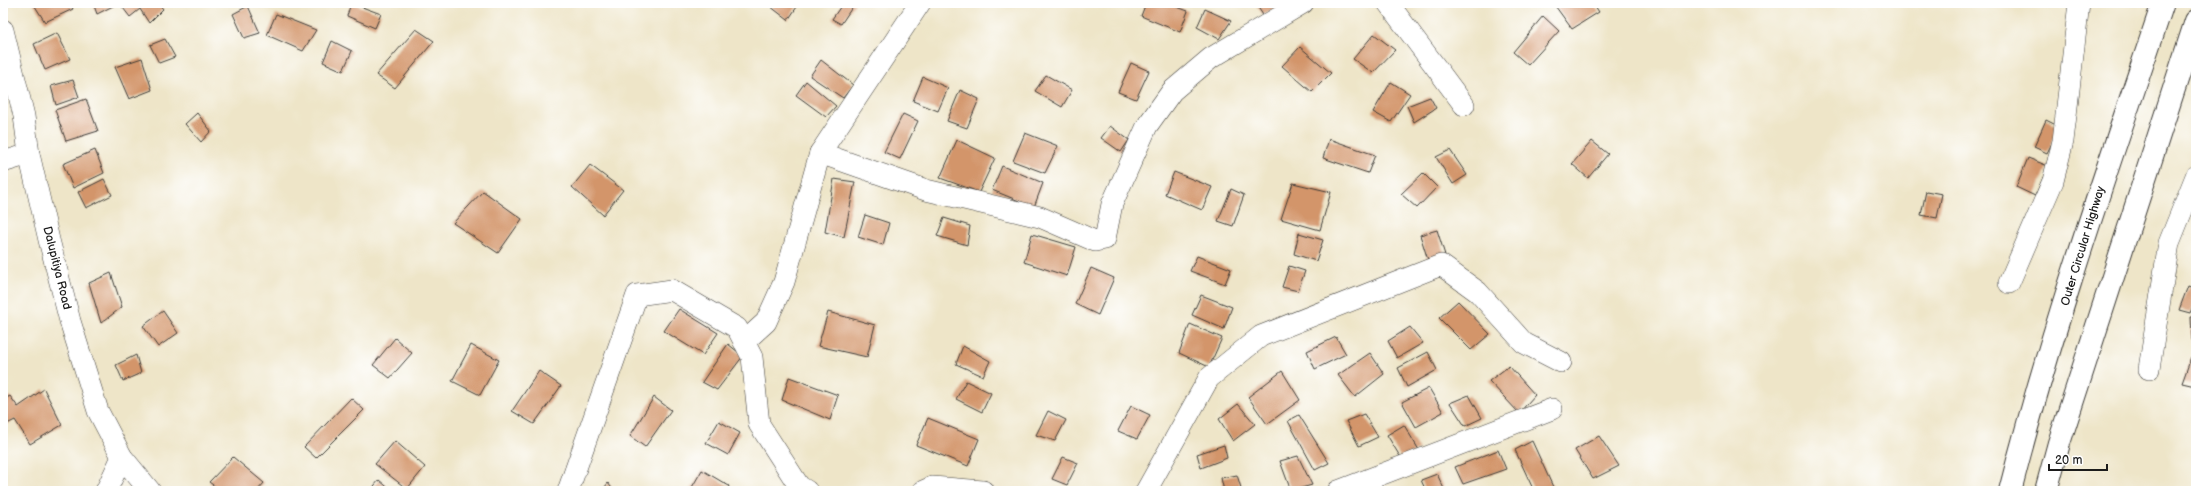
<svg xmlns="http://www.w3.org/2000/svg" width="2199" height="494" font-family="'Balsamiq Sans',sans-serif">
	<rect width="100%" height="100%" fill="#fff"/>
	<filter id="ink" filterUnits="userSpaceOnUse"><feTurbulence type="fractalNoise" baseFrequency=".025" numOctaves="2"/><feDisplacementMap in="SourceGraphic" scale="8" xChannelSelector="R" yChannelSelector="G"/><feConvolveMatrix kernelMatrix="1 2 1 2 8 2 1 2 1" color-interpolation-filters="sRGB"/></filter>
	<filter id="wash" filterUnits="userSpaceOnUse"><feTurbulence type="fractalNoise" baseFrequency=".012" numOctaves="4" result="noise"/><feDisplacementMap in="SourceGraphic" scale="16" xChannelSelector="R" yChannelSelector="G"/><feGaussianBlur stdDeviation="0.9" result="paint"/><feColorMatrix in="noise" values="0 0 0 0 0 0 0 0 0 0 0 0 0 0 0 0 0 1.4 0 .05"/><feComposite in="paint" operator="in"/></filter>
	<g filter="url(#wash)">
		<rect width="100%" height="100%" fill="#eee5c8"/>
		<g id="blocks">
			<g fill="#d3956a">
				<polygon points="33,3 70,3 73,9 45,22"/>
				<polygon points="93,3 115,3 115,5 97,14"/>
				<polygon points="158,3 163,9 149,23 140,9 130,17 120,4"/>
				<polygon points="351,3 381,14 375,28 347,16"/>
				<polygon points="766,3 797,3 799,4 788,20"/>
				<polygon points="843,3 855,3 841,24 832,19"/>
				<polygon points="1146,3 1166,3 1188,11 1180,32 1141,16"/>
				<polygon points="1255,3 1285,3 1263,15"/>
				<polygon points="1553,3 1593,3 1599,12 1572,29"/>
				<polygon points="248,6 260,33 244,38 233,14"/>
				<polygon points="1205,9 1231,21 1219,39 1197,27"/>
				<polygon points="276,14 316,30 303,51 267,35"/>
				<polygon points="1543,16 1559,31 1528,65 1513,52"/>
				<polygon points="416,29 434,41 395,88 376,75"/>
				<polygon points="57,33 70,59 45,70 34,44"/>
				<polygon points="1374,34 1395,50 1373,73 1353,59"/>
				<polygon points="165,39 175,57 159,63 150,45"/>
				<polygon points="332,41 352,51 343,71 323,62"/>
				<polygon points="1300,47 1331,73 1312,92 1282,66"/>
				<polygon points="142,58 152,90 129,99 115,67"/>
				<polygon points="821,60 853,85 843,98 810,76"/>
				<polygon points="1131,63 1149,71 1136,99 1118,92"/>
				<polygon points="1046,75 1072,90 1062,107 1035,91"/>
				<polygon points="923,77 948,88 938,111 913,101"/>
				<polygon points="73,80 79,97 56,105 51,86"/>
				<polygon points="806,81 836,106 826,117 796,95"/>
				<polygon points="1391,82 1410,94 1391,122 1373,112"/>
				<polygon points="960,90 979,99 967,128 947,121"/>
				<polygon points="1430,97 1436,108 1414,122 1407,106"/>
				<polygon points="86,99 98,131 66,141 55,110"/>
				<polygon points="197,113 211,131 201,142 185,124"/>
				<polygon points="903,114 918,121 900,159 884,152"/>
				<polygon points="2046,120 2060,127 2047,153 2034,147"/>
				<polygon points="1110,126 1129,140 1121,152 1101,138"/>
				<polygon points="1025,133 1058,146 1045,173 1013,161"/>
				<polygon points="1329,139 1375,155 1368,173 1323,158"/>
				<polygon points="957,140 995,158 979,192 940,178"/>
				<polygon points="1592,141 1608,154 1588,178 1572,164"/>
				<polygon points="95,150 104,173 73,188 63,164"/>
				<polygon points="1450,150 1467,175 1453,184 1436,157"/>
				<polygon points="2028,158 2048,166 2035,196 2016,187"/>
				<polygon points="590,165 623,190 603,215 572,187"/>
				<polygon points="1002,166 1043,183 1034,207 992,190"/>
				<polygon points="1174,172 1212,187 1202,210 1165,194"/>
				<polygon points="1423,173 1437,187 1417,208 1401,194"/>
				<polygon points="104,179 112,195 86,208 78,192"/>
				<polygon points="834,179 855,182 844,237 825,232"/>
				<polygon points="1293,183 1331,192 1320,230 1281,219"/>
				<polygon points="1231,189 1244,195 1233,226 1218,221"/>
				<polygon points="483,191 522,219 498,253 453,223"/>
				<polygon points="1926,191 1942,194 1937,218 1921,215"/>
				<polygon points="865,215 889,223 883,245 858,237"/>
				<polygon points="944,218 970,226 967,245 937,236"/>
				<polygon points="1437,230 1445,255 1428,260 1420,235"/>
				<polygon points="1299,233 1323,240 1316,261 1294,254"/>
				<polygon points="1032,234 1076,247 1067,276 1024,262"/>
				<polygon points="1197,256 1231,269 1225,284 1190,271"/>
				<polygon points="1289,266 1305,271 1298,291 1282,287"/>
				<polygon points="1091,268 1114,278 1098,315 1075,304"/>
				<polygon points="111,273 122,307 101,323 89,283"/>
				<polygon points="2188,286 2196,289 2196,299 2190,313 2179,310"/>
				<polygon points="1201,295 1232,307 1224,329 1192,315"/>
				<polygon points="1458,301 1490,334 1471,350 1439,318"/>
				<polygon points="679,309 718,333 703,355 664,331"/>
				<polygon points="163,311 178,333 158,347 143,326"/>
				<polygon points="828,312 875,325 867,357 818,346"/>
				<polygon points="2191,317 2196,317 2196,340 2192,340"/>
				<polygon points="1190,324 1222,338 1209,367 1179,353"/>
				<polygon points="1410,327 1423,343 1397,358 1388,341"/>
				<polygon points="1336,337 1346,354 1315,369 1307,351"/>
				<polygon points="395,338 412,353 390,378 373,365"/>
				<polygon points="728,344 743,356 717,390 702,382"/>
				<polygon points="471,345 499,360 480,395 452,381"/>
				<polygon points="963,346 990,361 983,376 956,364"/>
				<polygon points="1428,352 1437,370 1407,387 1398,368"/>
				<polygon points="1370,353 1384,374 1355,397 1338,375"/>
				<polygon points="136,355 141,373 123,381 116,365"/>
				<polygon points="2191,358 2196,360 2195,386 2182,383"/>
				<polygon points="1509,366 1535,395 1519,413 1489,381"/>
				<polygon points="539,371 561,386 534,424 512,411"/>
				<polygon points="1282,371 1300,400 1267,424 1248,397"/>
				<polygon points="789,377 838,395 830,420 782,400"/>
				<polygon points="966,381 991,393 982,412 956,399"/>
				<polygon points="1429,388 1443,412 1416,427 1402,402"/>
				<polygon points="44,389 62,425 30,444 15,420 3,426 3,400 10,396 18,407"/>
				<polygon points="1469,395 1482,418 1465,426 1450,403"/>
				<polygon points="654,397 671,410 645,447 630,436"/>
				<polygon points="351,398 364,410 316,458 304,447"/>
				<polygon points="1238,404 1255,424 1233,441 1219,419"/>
				<polygon points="1131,406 1150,415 1137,439 1118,431"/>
				<polygon points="1048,411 1066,420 1055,441 1036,435"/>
				<polygon points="1364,414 1378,437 1359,446 1346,421"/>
				<polygon points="1299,415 1329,463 1315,470 1288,421"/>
				<polygon points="928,418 979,439 968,466 916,445"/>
				<polygon points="719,421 740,433 728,455 706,443"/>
				<polygon points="1404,425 1419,450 1401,458 1387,435"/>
				<polygon points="1599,436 1619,466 1593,479 1575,450"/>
				<polygon points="395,441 425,467 407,489 375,464"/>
				<polygon points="1532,441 1553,487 1543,491 1534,491 1515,450"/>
				<polygon points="1224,445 1227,458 1201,468 1197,454"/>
				<polygon points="1498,450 1506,469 1463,484 1455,467"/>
				<polygon points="1298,456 1312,485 1291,491 1280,461"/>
				<polygon points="233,457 264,483 257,491 221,491 209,482"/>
				<polygon points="1063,457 1078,463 1067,485 1052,479"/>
				<polygon points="702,470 729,486 727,491 695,491 691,489"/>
				<polygon points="1437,474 1445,491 1426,491 1421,480"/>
				<polygon points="1237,475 1242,491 1224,491 1221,478"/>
				<polygon points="379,480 392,491 370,491"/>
				<polygon points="608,483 614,491 602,491"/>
			</g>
		</g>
	</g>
	<g filter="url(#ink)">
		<use href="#blocks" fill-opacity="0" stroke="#3c3a36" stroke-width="1"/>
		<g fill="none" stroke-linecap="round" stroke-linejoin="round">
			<g stroke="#3c3a36" stroke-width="22">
				<g id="minor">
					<polyline points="1388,3 1464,105"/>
					<polyline points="3,30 24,116 29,154 49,240 70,321 98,411 122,457 150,491"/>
					<polyline points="820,153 926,190 1040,217 1095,241 1105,239 1112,204 1147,126 1172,91 1211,58 1303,3"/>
					<polyline points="3,162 29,154"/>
					<polyline points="2009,283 2053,181 2063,141 2079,3"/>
					<polyline points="744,342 766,322 784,282 820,153 920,3"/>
					<polyline points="2149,369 2169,243 2196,176"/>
					<polyline points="106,491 122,457"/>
					<polyline points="568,491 637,295 672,290 737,328 752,357 759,424 799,486 807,491"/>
					<polyline points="923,491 932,487 983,491"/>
					<polyline points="1146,491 1209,378 1261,336 1441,265 1478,292 1524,343 1561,362"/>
					<polyline points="1338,491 1552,409"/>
				</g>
			</g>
			<g stroke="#3c3a36" stroke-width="24">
				<g id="highway">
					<path d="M2010 491C2052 326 2109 164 2163 3"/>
					<polyline points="2046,491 2059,443 2196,21"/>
				</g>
			</g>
			<use href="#minor" stroke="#fff" stroke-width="21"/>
			<use href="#highway" stroke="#fff" stroke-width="22"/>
		</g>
	</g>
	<g text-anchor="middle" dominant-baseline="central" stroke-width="4" stroke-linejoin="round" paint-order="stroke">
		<g font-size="12" fill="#1c1c1c" stroke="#fff">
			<text transform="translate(2083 246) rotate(-73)">Outer Circular Highway</text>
			<text transform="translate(57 268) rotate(76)">Dalupitiya Road</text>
		</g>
	</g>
	<rect width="2199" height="494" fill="none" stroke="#fff" stroke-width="16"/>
	<path d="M2049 464v6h58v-6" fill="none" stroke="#1c1c1c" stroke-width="2"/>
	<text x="2055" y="464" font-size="12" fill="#1c1c1c" stroke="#ffffff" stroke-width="3" paint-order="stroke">20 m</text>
</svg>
